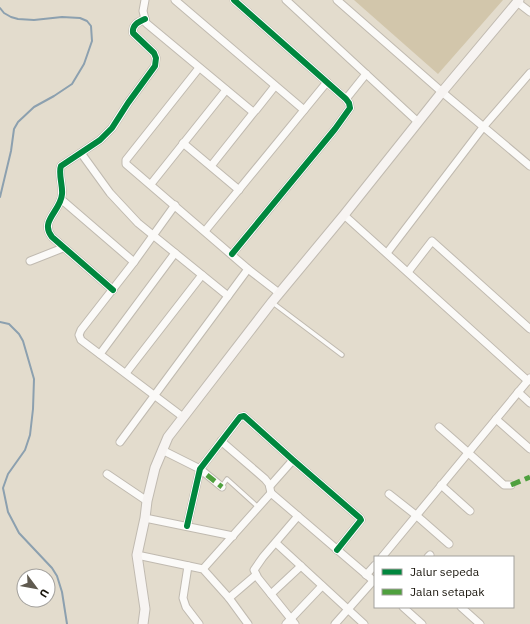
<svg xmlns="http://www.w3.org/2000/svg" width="530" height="624" font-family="'IBM Plex Sans',sans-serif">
	<rect width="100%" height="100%" fill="#e3dccd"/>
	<polygon fill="#d2c6ab" points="354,0 503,0 438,74"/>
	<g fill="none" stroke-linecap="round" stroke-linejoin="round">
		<g stroke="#8ca0af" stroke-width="2">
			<polyline points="0,8 4,13 11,17 18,19 34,20 62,17 80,18 87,21 91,26 92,41 84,64 72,84 54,96 34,107 18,122 14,129 11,151 0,197"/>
			<polyline points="0,322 9,324 19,334 23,341 34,379 33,409 30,435 25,450 8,474 3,488 8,512 19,533 52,568 57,576 62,592 67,624"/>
		</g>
		<g stroke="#c0bab0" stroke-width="5.5">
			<g id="service">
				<polyline points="273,303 342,355"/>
				<polyline points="222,486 227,479 258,507"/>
			</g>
		</g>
		<g stroke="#c0bab0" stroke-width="9">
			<g id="minor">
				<polyline points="145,0 143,11 146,23 253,112 256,110 275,86"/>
				<polyline points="175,0 304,110"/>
				<polyline points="286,0 418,122"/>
				<polyline points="337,0 442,92 530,166"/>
				<polyline points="517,2 530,12"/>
				<polyline points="199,68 126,160 126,164 248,269 279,293"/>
				<polyline points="346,99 366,74"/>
				<polyline points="183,143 239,190"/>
				<polyline points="81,153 110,193 138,223 228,296"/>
				<polyline points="211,166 254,112"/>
				<polyline points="151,184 226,90"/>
				<polyline points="62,200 134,262"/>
				<polyline points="175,205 134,262 81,330 79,335 81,340 183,417"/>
				<polyline points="344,215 528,381"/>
				<polyline points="205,231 327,82"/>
				<polyline points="387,253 484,126 530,73"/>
				<polyline points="232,254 335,129 350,108 349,103 346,99 234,0"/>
				<polyline points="30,261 63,248"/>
				<polyline points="408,272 432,241 530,329"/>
				<path d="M113 290 52 237C39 221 61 211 62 194 63 186 58 173 61 166L100 140 112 128 128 103 155 66 156 58 154 53 133 33C132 25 138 22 145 19"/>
				<polyline points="100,354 175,253"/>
				<polyline points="126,373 202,275"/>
				<polyline points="518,392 530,403"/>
				<polyline points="496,419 530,449"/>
				<path d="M439 427C461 446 482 465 504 485H511"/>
				<polyline points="221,441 265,479 269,484 271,493"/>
				<polyline points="120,442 248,269"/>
				<polyline points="162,450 200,469 222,487"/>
				<polyline points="107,474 147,501"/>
				<polyline points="441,485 470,511"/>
				<polyline points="270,486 293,460"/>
				<polyline points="389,494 417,516 449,544"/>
				<polyline points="145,518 233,536"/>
				<polyline points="187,526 200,469 240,417 244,416 293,460 360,518 361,520 337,550"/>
				<polyline points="276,543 364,624"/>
				<polyline points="137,555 203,569 229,598 248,624"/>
				<polyline points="382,557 530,378"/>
				<polyline points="428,557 430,555"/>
				<polyline points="188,566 183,598 186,607 199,624"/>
				<polyline points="203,569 271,493 375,582"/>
				<polyline points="366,575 375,565"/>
				<polyline points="271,594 301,566"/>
				<polyline points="229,598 256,575"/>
				<polyline points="403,607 422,624"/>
				<polyline points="461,607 480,624"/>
				<polyline points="286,624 322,586"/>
				<polyline points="295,624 258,578 254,570 263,557 298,516"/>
				<polyline points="335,624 373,581"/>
			</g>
		</g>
		<g stroke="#c0bab0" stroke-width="11">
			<polyline id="secondary" points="143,624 145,609 137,555 145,518 147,501 155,468 168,437 272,302 344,215 442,92 519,0"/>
		</g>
		<use href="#service" stroke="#fbfaf8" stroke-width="3.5"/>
		<use href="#minor" stroke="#fbfaf8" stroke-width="7"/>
		<use href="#secondary" stroke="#f7f4f2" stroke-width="9"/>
		<g stroke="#4ea03e" stroke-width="5" stroke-dasharray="10 5" stroke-linecap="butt">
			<polyline points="207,475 222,487"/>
			<polyline points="511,485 530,477"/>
		</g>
		<g stroke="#fff" stroke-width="8">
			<g id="cycleway">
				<polyline points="232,254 335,129 350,108 349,103 346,99 234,0"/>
				<path d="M113 290 52 237C39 221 61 211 62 194 63 186 58 173 61 166L100 140 112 128 128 103 155 66 156 58 154 53 133 33C132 25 138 22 145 19"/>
				<polyline points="187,526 200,469 240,417 244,416 293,460 360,518 361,520 337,550"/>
			</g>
		</g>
		<use href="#cycleway" stroke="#00873e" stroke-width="6"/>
	</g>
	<rect x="374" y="556" width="140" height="52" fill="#ffffff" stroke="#a3a19d"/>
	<rect x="382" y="569" width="20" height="6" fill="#00873e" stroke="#a3a19d"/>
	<text x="410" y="576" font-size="12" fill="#18140b">Jalur sepeda</text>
	<rect x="382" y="589" width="20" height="6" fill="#4ea03e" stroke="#a3a19d"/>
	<text x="410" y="596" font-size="12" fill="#18140b">Jalan setapak</text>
	<g transform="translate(36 588) rotate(122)"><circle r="19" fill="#ffffff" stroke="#a3a19d"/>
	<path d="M0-3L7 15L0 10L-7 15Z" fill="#5f5a4f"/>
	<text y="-6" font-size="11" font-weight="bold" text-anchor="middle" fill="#18140b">U</text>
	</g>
</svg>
